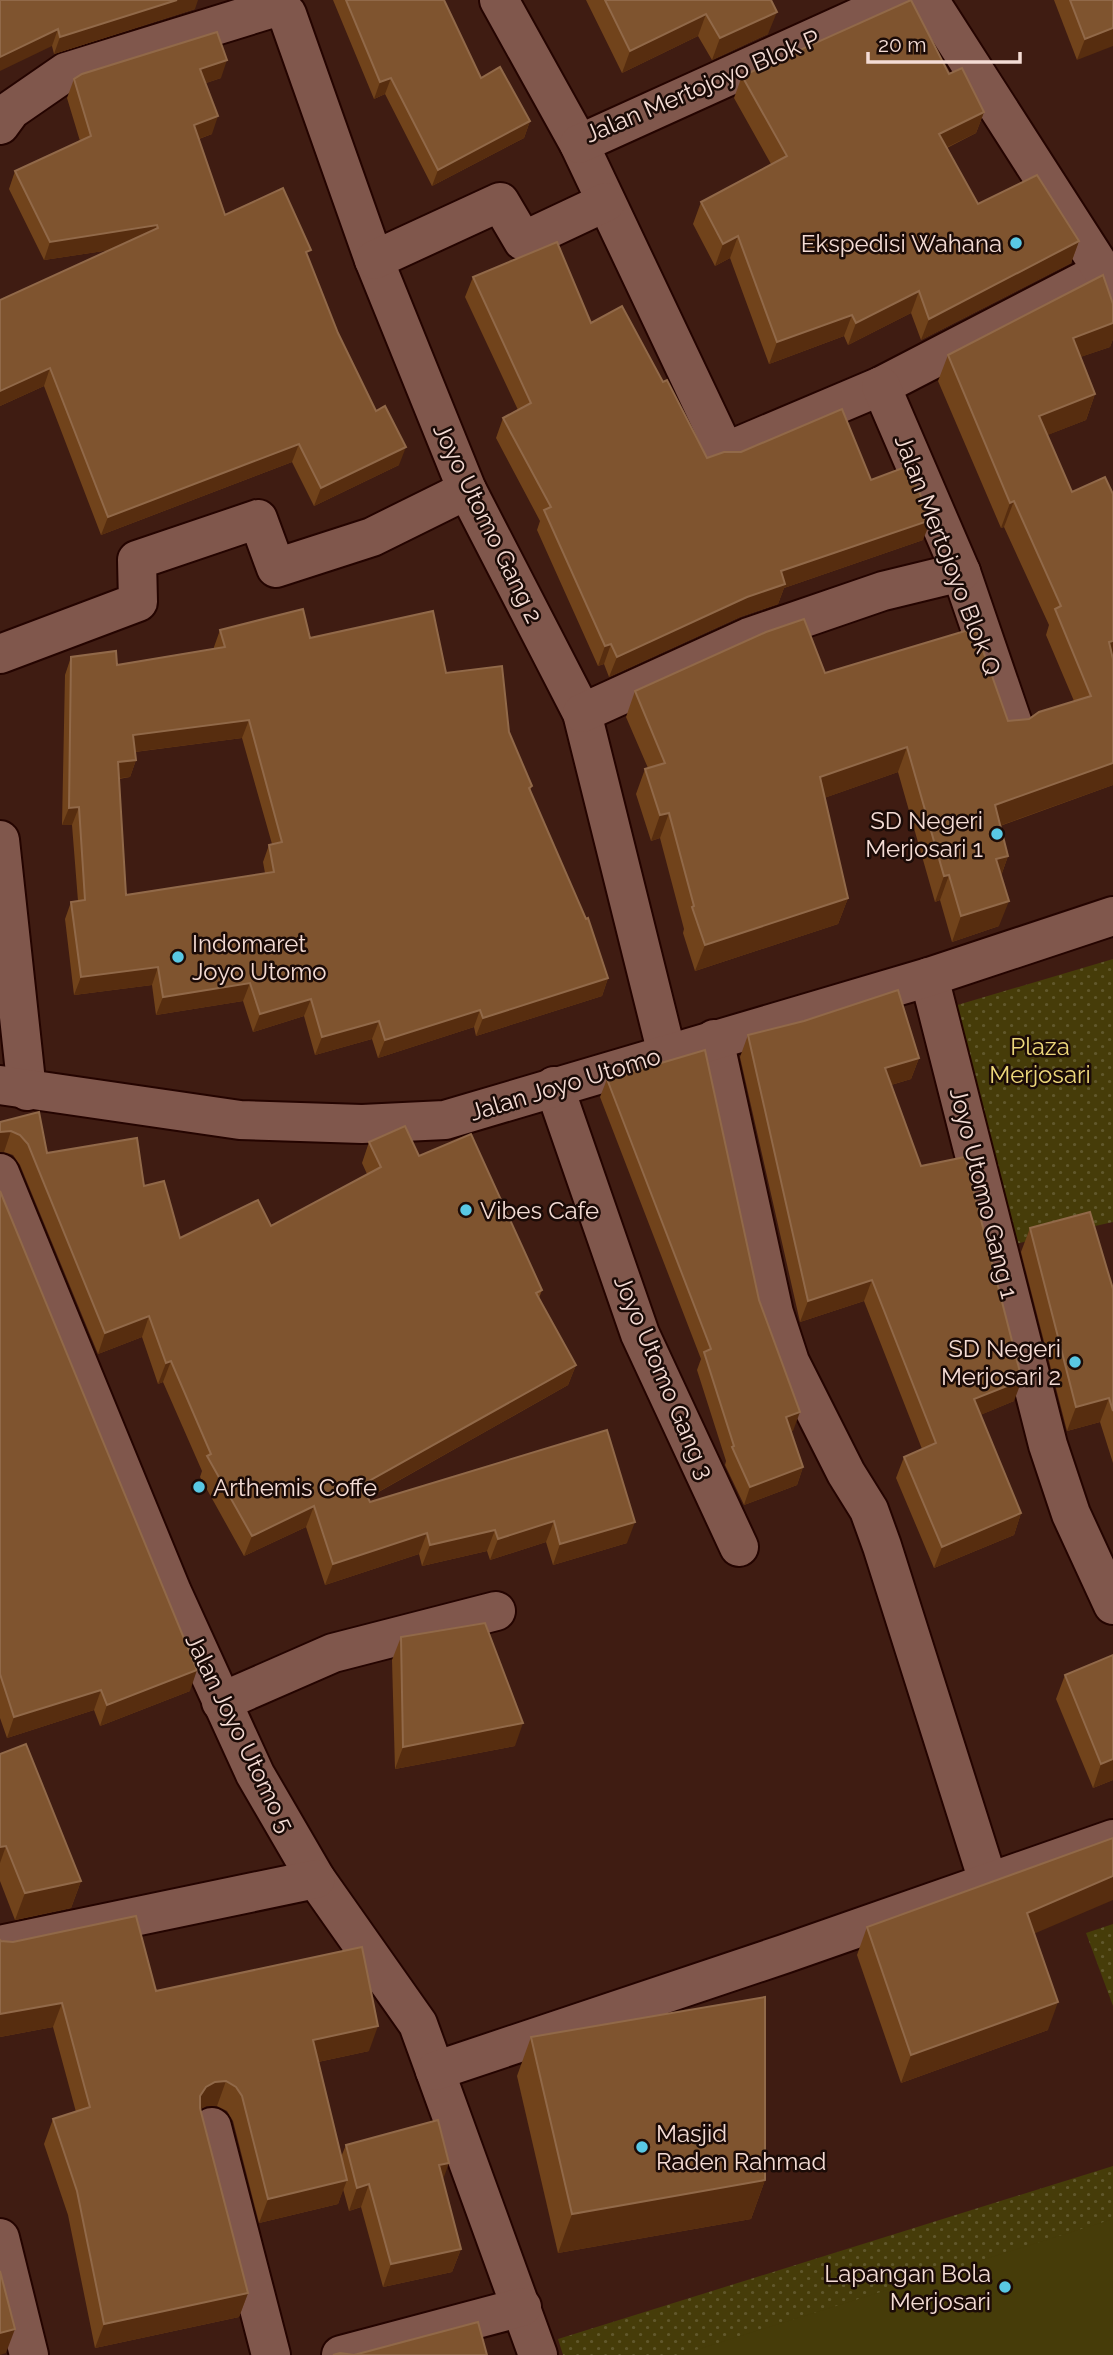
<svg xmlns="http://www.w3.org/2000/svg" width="1113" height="2355" font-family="Raleway,sans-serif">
	<defs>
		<pattern id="park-dots" width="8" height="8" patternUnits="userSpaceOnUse" patternTransform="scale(1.75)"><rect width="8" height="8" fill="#463c09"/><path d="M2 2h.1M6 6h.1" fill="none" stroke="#61582c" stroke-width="1.8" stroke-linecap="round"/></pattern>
	</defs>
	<rect width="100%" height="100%" fill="#3f1c12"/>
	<g fill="url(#park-dots)">
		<polygon points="1113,959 1113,1222 1006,1246 954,1006"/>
		<polygon points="1113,1924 1113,2006 1086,1933"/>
		<polygon points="1113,2166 1113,2355 563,2355 558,2339"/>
	</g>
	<polygon fill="#463c09" points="1113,2219 1113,2355 680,2355"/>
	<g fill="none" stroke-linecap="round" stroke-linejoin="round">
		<g stroke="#240400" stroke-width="42">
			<g id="street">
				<polyline points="499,0 579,144 725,452 881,386 1103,271"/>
				<polyline points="0,125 11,110 66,72 273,8 287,14 374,260 467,490 582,713 667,1054"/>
				<polyline points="579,144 897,0"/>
				<polyline points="374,260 500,202 523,241 606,202"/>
				<polyline points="881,386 961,572 1013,724"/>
				<polyline points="0,654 138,602 137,560 258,519 276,568 372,537 467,490"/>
				<polyline points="582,713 749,637 883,591 961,572"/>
				<polyline points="0,840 27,1091"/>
				<polyline points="929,977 1048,1445 1071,1514 1113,1605"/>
				<polyline points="714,1039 774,1313 790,1362 846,1473 869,1510 882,1546 988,1881"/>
				<polyline points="554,1086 640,1334 739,1547"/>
				<polyline points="0,1173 172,1592 255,1774 316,1879 418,2024 538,2355"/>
				<polyline points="221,1702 333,1653 496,1611"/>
				<polyline points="0,1945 316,1879"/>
				<polyline points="435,2071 784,1954 1113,1839"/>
				<polyline points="212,2127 271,2355"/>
				<polyline points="0,2238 29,2355"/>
				<polyline points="341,2355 522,2307"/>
			</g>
		</g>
		<g stroke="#240400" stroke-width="42">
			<g id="secondary">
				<polyline points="929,0 1113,287"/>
				<polyline points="0,1085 240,1120 362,1124 445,1120 929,977 1113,916"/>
			</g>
		</g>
		<use href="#street" stroke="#80574c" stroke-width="38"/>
		<use href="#secondary" stroke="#80574c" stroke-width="38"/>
	</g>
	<g fill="#71431b" fill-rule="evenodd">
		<polygon points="0,0 195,9 54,54 52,46"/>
		<polygon points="333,0 444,0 481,78 530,121 524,138 432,186 385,94 374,99"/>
		<polygon points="586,0 771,0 768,34 712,60 698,36 622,73"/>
		<polygon points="1054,0 1113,0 1077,60"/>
		<polygon points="949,74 984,112 976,133 947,148 978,204 1079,241 1071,263 921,340 911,313 848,345 844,336 769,364 730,258 715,266 693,224 701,202 771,164 734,98 742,76"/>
		<polygon points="221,78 206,83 212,134 199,139 225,215 308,258 338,333 399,465 314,506 292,462 101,535 44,386 0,406 0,300 110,250 44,260 9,189 15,171 80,141 67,98 74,79"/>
		<polygon points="473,277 591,323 663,382 707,458 871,480 923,540 784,588 778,604 740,617 609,677 604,664 598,666 537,530 540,521 496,438 503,418 518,410 465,297"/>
		<polygon points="1113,304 1113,339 1110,347 1080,357 1095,394 1086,420 1047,435 1072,492 1113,494 1113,785 1000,826 1008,856 1001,876 999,926 952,942 940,900 935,902 898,772 824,798 848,898 838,924 695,971 683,933 684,929 660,838 651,841 636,794 645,769 648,768 626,717 635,691 825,673 1008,721 1029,719 1074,701 1046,635 1049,625 1004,527 1001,528 938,381 948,355"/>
		<path d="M220 630 310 638 446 673 509 732 532 786 530 791 608 978 602 996 476 1036 474 1027 378 1058 372 1039 315 1055 304 1016 253 1032 243 1001 156 1015 152 985 74 995 65 919 71 902 78 901 72 825H62L65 675 71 657 117 665 214 649V647ZM242 738 272 844 269 845 263 862 265 873 126 895 119 779 130 777 136 760 135 752Z"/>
		<polygon points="748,1035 919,1058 911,1079 891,1085 921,1166 1014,1401 980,1415 1021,1513 1014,1535 934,1568 896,1478 904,1457 922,1449 864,1301 800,1322 740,1057"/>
		<polygon points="607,1079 759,1300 793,1431 791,1431 803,1467 797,1485 744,1505 725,1465 726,1461 697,1370 701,1359 600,1097"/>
		<polygon points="39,1112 47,1153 144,1186 180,1238 271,1226 367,1174 362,1163 369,1142 419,1156 542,1290 539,1298 576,1365 568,1385 368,1498 370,1502 607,1430 627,1543 553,1565 546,1542 490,1560 487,1551 422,1566 419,1554 325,1585 306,1527 244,1556 200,1477 202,1471 163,1382 158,1384 142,1337 98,1354 20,1165 13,1155 4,1152 0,1152 0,1122"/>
		<polygon points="0,1191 190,1691 100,1726 94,1710 7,1738 0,1718"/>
		<polygon points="1030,1228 1113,1289 1113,1463 1100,1422 1067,1431 1021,1252"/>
		<polygon points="401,1637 515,1746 395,1769 392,1660"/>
		<polygon points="1065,1675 1113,1780 1093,1788 1056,1699"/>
		<polygon points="0,1754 81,1881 71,1908 15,1920 0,1881"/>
		<polygon points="867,1927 1048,2030 901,2083 857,1955"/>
		<polygon points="0,1940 156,1991 369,2051 318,2062 341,2157 346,2145 443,2180 461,2249 452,2272 383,2287 361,2207 349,2211 343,2189 338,2204 259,2223 233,2121 227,2111 217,2106 206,2106 200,2109 248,2293 239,2317 95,2348 68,2215 44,2144 53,2119 76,2112 53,2027 0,2037"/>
		<polygon points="531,2037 765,2180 751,2219 558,2253 517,2076"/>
	</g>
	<g fill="#572d0f">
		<polygon points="177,0 198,0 195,9 54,54 60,37"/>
		<polygon points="777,12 768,34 712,60 720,38"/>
		<polygon points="706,14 698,36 622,73 630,51"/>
		<polygon points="1113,28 1113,46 1077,60 1085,39"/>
		<polygon points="58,29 52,46 0,71 0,57"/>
		<polygon points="227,60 221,78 194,87 200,69"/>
		<polygon points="391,78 385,94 374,99 380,82"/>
		<polygon points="984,112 976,133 931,155 939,134"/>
		<polygon points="218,116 212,134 187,143 194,125"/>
		<polygon points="530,121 524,138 432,186 438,170"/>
		<polygon points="157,225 150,244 44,260 50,242"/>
		<polygon points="738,236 730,258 715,266 723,244"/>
		<polygon points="1079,241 1071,263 921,340 929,319"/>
		<polygon points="919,291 911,313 848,345 856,323"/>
		<polygon points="852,315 844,336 769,364 777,342"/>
		<polygon points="1113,323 1113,339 1110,347 1063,363 1073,338"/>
		<polygon points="50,368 44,386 0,406 0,391"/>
		<polygon points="1095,394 1086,420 1030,442 1039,416"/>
		<polygon points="299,444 292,462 101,535 108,517"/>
		<polygon points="406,447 399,465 314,506 321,488"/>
		<polygon points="1014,501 1004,527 1001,528 1010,503"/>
		<polygon points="931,520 923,540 784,588 778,604 740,617 609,677 617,657 781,571"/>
		<polygon points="1113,641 1113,662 1109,642"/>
		<polygon points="611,644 604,664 598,666 605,646"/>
		<polygon points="249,720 242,738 126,753 133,735"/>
		<polygon points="907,747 898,772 810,803 820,777"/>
		<polygon points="136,760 130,777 112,779 118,762"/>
		<polygon points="1113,763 1113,785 985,831 995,805"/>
		<polygon points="79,807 72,825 62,825 69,808"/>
		<polygon points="669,813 660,838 651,841 660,815"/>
		<polygon points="1008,856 999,881 996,859"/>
		<polygon points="949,875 940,900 935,902 944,876"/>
		<polygon points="848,898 838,924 695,971 705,945"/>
		<polygon points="1009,901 999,926 952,942 961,916"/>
		<polygon points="158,967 152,985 74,995 81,977"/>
		<polygon points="608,978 602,996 476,1036 483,1018"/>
		<polygon points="250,983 243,1001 156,1015 163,997"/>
		<polygon points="311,999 304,1016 253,1032 260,1014"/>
		<polygon points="480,1010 474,1027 378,1058 385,1040"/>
		<polygon points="379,1021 372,1039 315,1055 322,1037"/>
		<polygon points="919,1058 911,1079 877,1089 885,1068"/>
		<polygon points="11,1131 4,1152 0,1152 0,1132"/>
		<polygon points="872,1280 864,1301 800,1322 808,1301"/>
		<polygon points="149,1316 142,1337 98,1354 105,1333"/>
		<polygon points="171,1361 163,1382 158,1384 166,1363"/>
		<polygon points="576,1365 568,1385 355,1505 362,1485"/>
		<polygon points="1022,1380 1014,1401 966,1421 974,1399"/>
		<polygon points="1109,1398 1100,1422 1067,1431 1076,1407"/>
		<polygon points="800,1412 793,1431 780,1436 786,1417"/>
		<polygon points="803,1467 797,1485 744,1505 750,1487"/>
		<polygon points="314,1506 306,1527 244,1556 252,1536"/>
		<polygon points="1021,1513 1014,1535 934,1568 942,1547"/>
		<polygon points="554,1521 546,1542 490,1560 498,1539"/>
		<polygon points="635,1522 627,1543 553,1565 560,1544"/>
		<polygon points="495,1530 487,1551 422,1566 430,1545"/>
		<polygon points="427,1533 419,1554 325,1585 333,1564"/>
		<polygon points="197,1670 190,1691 100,1726 107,1705"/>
		<polygon points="101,1690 94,1710 7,1738 14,1717"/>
		<polygon points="523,1723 515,1746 395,1769 403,1747"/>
		<polygon points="1113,1759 1113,1780 1093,1788 1101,1764"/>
		<polygon points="6,1846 0,1863 0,1847"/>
		<polygon points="1113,1876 1113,1900 1017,1941 1027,1913"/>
		<polygon points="81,1881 71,1908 15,1920 25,1893"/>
		<polygon points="1058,2002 1048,2030 901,2083 911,2055"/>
		<polygon points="62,2003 53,2027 0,2037 0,2014"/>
		<polygon points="378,2026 369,2051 304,2065 313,2040"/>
		<polygon points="226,2081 217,2106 206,2106 197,2111 200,2096 206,2087 215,2082"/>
		<polygon points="449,2163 441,2185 439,2165"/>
		<polygon points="347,2180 338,2204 259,2223 268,2199"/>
		<polygon points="765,2180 751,2219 558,2253 572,2214"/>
		<polygon points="369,2184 361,2207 349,2211 357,2188"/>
		<polygon points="461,2249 452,2272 383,2287 391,2264"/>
		<polygon points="248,2293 239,2317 95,2348 104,2324"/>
		<polygon points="15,2329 6,2353 0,2355 0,2333"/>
	</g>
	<g fill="#7f542f" stroke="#916949" stroke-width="2" fill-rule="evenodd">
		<polygon points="0,0 177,0 60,37 58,29 0,57"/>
		<polygon points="346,0 444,0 481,78 500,67 530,121 438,170 391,78 380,82"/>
		<polygon points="605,0 771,0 777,12 720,38 706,14 630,51"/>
		<polygon points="911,0 949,74 962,68 984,112 939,134 978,204 1037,175 1079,241 929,319 919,291 856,323 852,315 777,342 738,236 723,244 701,202 787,156 742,76"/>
		<polygon points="1070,0 1113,0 1113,28 1085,39"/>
		<polygon points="217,32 227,60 200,69 218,116 194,125 225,215 283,188 311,250 306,252 338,333 376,411 385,406 406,447 321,488 299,444 108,517 50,368 0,391 0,300 158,228 157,225 50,242 15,171 91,136 74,79 82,74"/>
		<polygon points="557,242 591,323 622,306 663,382 667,380 707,458 724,452 741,452 842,409 871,480 908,466 931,520 781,571 785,584 747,597 617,657 611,644 605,646 544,510 551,507 503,418 531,403 473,277"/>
		<polygon points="1103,275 1113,304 1113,323 1073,338 1095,394 1039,416 1072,492 1105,477 1113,494 1113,641 1109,642 1113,659 1113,763 995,805 1008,856 996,859 1009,901 961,916 949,875 944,876 907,747 820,777 848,898 705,945 692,907 694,906 669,813 660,815 645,769 665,763 635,691 766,632 804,619 825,673 975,628 1008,721 1029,719 1039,712 1091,696 1055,609 1061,606 1014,501 1010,503 948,355"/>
		<path d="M303 609 310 638 433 611 446 673 502 666 509 732 532 786 529 788 586 919 588 918 608 978 483 1018 480 1010 385 1040 379 1021 322 1037 311 999 260 1014 250 983 163 997 158 967 81 977 71 902 85 900 79 807 69 808 71 657 116 651 117 665 225 647 220 630ZM249 720 282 842 269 845 274 872 126 895 118 762 136 760 133 735Z"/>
		<polygon points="898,990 919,1058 885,1068 921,1166 965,1157 1022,1380 974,1399 1021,1513 942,1547 904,1457 936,1443 872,1280 808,1301 748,1035 804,1021"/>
		<polygon points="705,1050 759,1300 800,1412 786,1417 803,1467 750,1487 732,1447 734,1446 704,1352 711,1349 607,1079"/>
		<polygon points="39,1112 47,1153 137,1138 144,1186 164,1181 180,1238 258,1200 271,1226 381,1167 369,1142 405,1126 419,1156 471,1134 542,1290 536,1293 576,1365 362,1485 370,1502 607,1430 635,1522 560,1544 554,1521 498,1539 495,1530 430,1545 427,1533 333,1564 314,1506 252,1536 207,1456 211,1454 171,1361 166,1363 149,1316 105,1333 28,1144 20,1135 11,1131 0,1132 0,1122"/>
		<polygon points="0,1191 197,1670 107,1705 101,1690 14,1717 0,1674"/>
		<polygon points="1090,1212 1113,1289 1113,1411 1109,1398 1076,1407 1030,1228"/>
		<polygon points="485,1623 523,1723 403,1747 401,1637"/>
		<polygon points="1113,1655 1113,1759 1101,1764 1065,1675"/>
		<polygon points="26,1744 81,1881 25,1893 6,1846 0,1847 0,1754"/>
		<polygon points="1113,1838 1113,1876 1027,1913 1058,2002 911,2055 867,1927"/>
		<polygon points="136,1916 156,1991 362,1947 378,2026 313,2040 347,2180 268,2199 242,2096 236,2087 226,2081 215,2082 206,2087 200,2096 200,2108 248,2293 104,2324 77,2191 53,2119 90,2107 62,2003 0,2014 0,1940 1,1941 13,1942"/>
		<polygon points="765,1997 765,2180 572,2214 531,2037"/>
		<polygon points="438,2120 449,2163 439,2165 461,2249 391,2264 369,2184 357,2188 346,2145"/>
		<polygon points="0,2271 15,2329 0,2333"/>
		<polygon points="478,2322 487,2355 333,2355 340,2353 354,2355"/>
	</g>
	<g fill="#59c8e4" stroke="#1b0b07" stroke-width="2.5">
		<circle cx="1016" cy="243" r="7"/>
		<circle cx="997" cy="834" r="7"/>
		<circle cx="178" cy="957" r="7"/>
		<circle cx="466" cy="1210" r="7"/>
		<circle cx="1075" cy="1362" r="7"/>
		<circle cx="199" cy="1487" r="7"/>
		<circle cx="642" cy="2147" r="7"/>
		<circle cx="1005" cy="2287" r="7"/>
	</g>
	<g text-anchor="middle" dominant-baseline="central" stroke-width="5" stroke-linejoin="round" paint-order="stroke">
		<g font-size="24" fill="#f4dcd5" stroke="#1b0b07">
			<text transform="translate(702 86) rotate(-23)">Jalan Mertojoyo Blok P</text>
			<text transform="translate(488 523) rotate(64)">Joyo Utomo Gang 2</text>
			<text transform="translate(948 555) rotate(69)">Jalan Mertojoyo Blok Q</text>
			<text transform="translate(565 1084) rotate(-17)">Jalan Joyo Utomo</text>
			<text transform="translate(984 1193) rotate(76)">Joyo Utomo Gang 1</text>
			<text transform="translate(664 1377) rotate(67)">Joyo Utomo Gang 3</text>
			<text transform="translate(240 1733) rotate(64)">Jalan Joyo Utomo 5</text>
		</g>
		<g font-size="24" fill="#f4dcd5" stroke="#1b0b07" text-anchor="end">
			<text x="1002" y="243">Ekspedisi Wahana</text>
			<text x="983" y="820">SD Negeri<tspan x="983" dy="28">Merjosari 1</tspan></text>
			<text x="192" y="943" text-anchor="start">Indomaret<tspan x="192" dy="28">Joyo Utomo</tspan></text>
			<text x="480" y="1210" text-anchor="start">Vibes Cafe</text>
			<text x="1061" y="1348">SD Negeri<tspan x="1061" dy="28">Merjosari 2</tspan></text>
			<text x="213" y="1487" text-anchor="start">Arthemis Coffe</text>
			<text x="656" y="2133" text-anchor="start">Masjid<tspan x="656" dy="28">Raden Rahmad</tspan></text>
			<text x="991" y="2273">Lapangan Bola<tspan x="991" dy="28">Merjosari</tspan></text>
		</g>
		<g font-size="24" fill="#eed87b" stroke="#1b0b07">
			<text x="1040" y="1046">Plaza<tspan x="1040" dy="28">Merjosari</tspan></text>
		</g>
	</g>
	<path d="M868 52v10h152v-10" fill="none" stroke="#f4dcd5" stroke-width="3.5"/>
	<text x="878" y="52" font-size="21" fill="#f4dcd5" stroke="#1b0b07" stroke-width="5" paint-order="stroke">20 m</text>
</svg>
